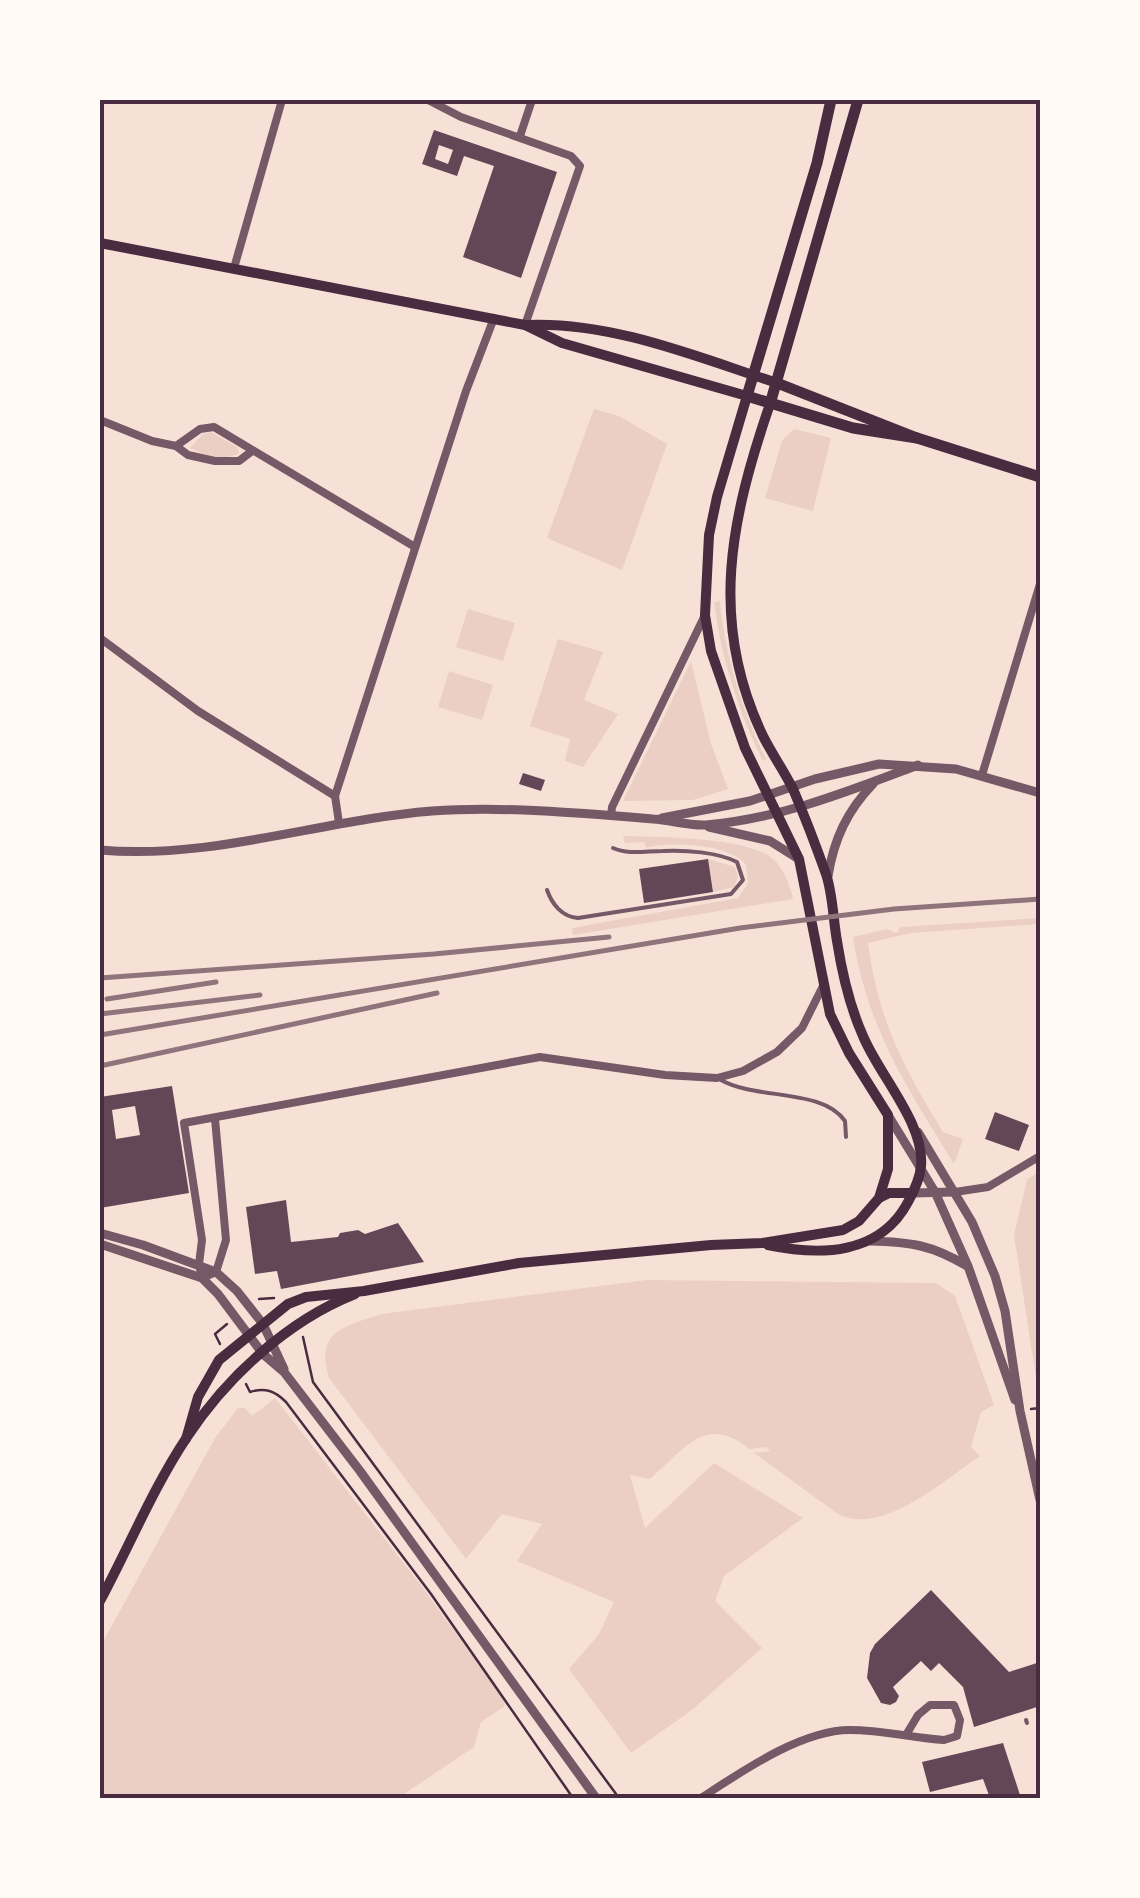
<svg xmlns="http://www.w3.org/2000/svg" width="1140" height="1898" font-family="'Golos Text',sans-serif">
	<rect width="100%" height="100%" fill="#f7e1d7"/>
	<g fill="#ebcfc5">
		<polygon points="594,409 619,416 667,444 622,570 547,538"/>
		<polygon points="794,429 831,438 813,511 765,498 782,441"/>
		<path d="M211 432 237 447 239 453C225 462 204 455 190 448L203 434Z"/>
		<path d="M720 601C725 656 742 710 766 759L763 761C738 711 721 658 714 602Z"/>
		<polygon points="468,609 515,623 503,661 456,647"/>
		<polygon points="558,639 603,652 584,700 618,714 583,767 565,761 570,739 530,726"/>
		<polygon points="691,661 711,744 728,789 693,800 623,801"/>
		<polygon points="449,671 493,685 482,720 438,707"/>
		<path d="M623 836C658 837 746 837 772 858 783 867 790 885 793 899L573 935 572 928 738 898 748 883 746 865C730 844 670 841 646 848L644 842 625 843Z"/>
		<polygon points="708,859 735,867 738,877 734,887 713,892"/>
		<path d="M1040 918V924L911 933 868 943C879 1021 902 1065 943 1132L963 1139 954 1164C907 1087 867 1028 853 937L887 929 896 933 901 927Z"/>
		<polygon points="1040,1172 1040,1391 1038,1391 1014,1235 1027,1179"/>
		<path d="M647 1280 936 1283 955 1296 994 1405 981 1412 971 1447 980 1456C944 1480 882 1537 838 1514L754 1453 770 1451 766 1447 749 1449C705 1413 684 1450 650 1479L630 1475 645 1528 714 1463 803 1518 724 1576 715 1601 762 1648 692 1710 631 1753 569 1669 599 1634 614 1602 517 1561 542 1524 502 1514 466 1559 329 1378C315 1331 343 1327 381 1314Z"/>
		<polygon points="275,1398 423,1588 501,1695 505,1706 481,1722 474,1747 398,1798 100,1798 100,1647 215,1438 238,1408 245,1408 252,1416"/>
	</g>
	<g fill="#644757" fill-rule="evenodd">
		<path d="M434 130 557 172 521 278 463 257 494 166 464 156 457 176 422 164ZM439 145 453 150 448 164 435 159Z"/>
		<polygon points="523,773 545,780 541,791 519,784"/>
		<polygon points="708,859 713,892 644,903 639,869"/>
		<path d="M172 1086 189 1193 100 1208V1097ZM135 1106 140 1135 116 1139 112 1110Z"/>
		<polygon points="995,1112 1029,1125 1019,1151 985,1139"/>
		<polygon points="286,1200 291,1242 338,1237 340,1233 358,1230 365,1234 398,1223 424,1262 281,1289 277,1271 255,1274 246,1207"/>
		<polygon points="931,1590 1009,1672 1040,1662 1040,1706 974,1727 963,1687 939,1663 931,1671 921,1661 893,1687 899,1696 896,1702 890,1705 881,1703 867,1678 870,1653 875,1644"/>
		<polygon points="1003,1743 1021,1798 990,1798 983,1779 930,1792 922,1762"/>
	</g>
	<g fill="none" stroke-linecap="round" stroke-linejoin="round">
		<g stroke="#4a2c40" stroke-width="2.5">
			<polyline points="259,1299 274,1298"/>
			<polyline points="303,1337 313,1382 619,1798"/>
			<polyline points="220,1344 215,1334 227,1324"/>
			<path d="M246 1384 250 1392C265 1387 275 1391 286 1402L431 1594 573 1798"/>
			<polyline points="1031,1409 1040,1408"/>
		</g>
		<g stroke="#755966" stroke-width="4">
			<path d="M547 890C552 904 562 917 578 918L731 894 743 880 737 862C717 852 686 850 663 851 646 851 628 855 613 848"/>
			<path d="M721 1080C756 1100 822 1088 845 1121L846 1137"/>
			<polyline points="1026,1720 1027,1723"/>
		</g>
		<g stroke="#755966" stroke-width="8">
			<polyline points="428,100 461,117 571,156 580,166 525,325"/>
			<polyline points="520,136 532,100"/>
			<polyline points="234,268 282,100"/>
			<polyline points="100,420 152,441 176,446 188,455 215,461 239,461 252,451"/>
			<polyline points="176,446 200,429 214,427 415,547"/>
			<polyline points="100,638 198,711 335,796"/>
			<polyline points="982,775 1040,584"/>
			<polyline points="611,816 612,807 705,615"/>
			<polyline points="339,823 335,796 466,391 494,318"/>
			<polyline points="215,1119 226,1240 216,1272 202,1278 199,1264 202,1240 184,1123 540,1057 665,1075 717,1078 743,1071 777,1052 802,1028 822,988"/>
			<polyline points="955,1192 988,1187 1040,1156"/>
			<path d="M701 1798C741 1772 801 1730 850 1730 882 1730 913 1738 944 1740L957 1736 960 1720 954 1705H930L918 1715 906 1735"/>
		</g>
		<g stroke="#755966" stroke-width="9">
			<polyline points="662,818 750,801 815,779 879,764 956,769 1040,793"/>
			<polyline points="709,827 770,841 797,858"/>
			<path d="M100 850C212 860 321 820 432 811 503 806 582 813 653 819 671 820 688 826 706 825 780 819 849 791 918 765"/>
			<path d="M828 876C834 839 847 811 873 784"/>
			<polyline points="888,1115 935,1192 968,1266 1015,1400"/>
			<polyline points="918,1132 972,1222 995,1276 1005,1311 1020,1411 1040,1500"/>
			<polyline points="912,1193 955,1192"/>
			<polyline points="100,1233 143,1245 216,1272 237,1291 263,1324 284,1369"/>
			<path d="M870 1241C911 1242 932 1245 967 1266"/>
			<polyline points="100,1244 202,1278 218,1294 263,1354 284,1372 360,1471 596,1798"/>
		</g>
		<g stroke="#4a2c40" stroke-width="10">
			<polyline points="100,243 525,325 562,343 747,396 717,497 709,535 705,615 711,651 745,748 799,859 830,1014 849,1053 888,1115 888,1169 879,1198 859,1221 843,1230 762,1243 711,1245 519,1263 364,1291 306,1297 288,1304 219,1360 198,1397 186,1439"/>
			<path d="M526 325C611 321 697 357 777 383"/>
			<polyline points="879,1198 889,1193 912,1193"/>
			<path d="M768 1245C820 1256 880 1255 908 1202 914 1191 920 1179 921 1166 925 1124 879 1075 863 1036 850 1007 842 973 837 941 833 919 833 895 826 874 816 846 805 817 793 789 784 771 772 754 763 736 708 621 731 518 770 404"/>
			<path d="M100 1601C129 1547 153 1488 187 1437 227 1377 287 1321 355 1294"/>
		</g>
		<g stroke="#4a2c40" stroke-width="11">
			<polyline points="831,100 817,163 747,396 853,428 917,438"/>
			<polyline points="777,383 917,438 1040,477"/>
			<polyline points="770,404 858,100"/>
		</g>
		<g stroke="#8f747c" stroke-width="5">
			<polyline points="100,978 434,954 609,937"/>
			<polyline points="107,999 216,982"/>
			<polyline points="100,1014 260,995"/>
			<polyline points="100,1035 740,928 894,909 1040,899"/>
			<polyline points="100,1066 437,993"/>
		</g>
	</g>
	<rect width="1140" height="1898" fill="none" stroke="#fffaf5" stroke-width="205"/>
	<rect x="102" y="102" width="936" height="1694" fill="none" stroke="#4a2c40" stroke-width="4"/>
</svg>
